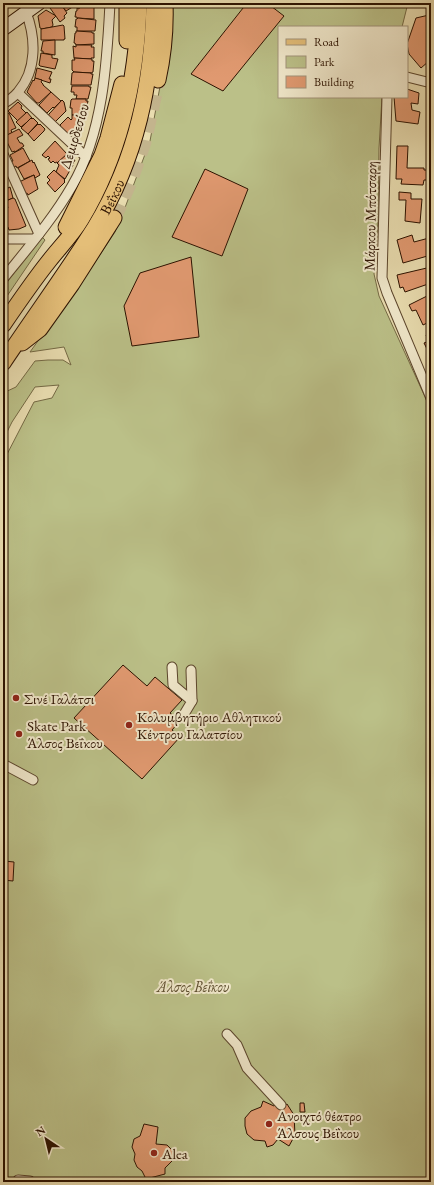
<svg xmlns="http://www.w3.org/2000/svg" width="434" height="1185" font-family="'EB Garamond',serif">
	<rect width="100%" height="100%" fill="#e9ddb0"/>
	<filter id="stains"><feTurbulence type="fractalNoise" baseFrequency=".005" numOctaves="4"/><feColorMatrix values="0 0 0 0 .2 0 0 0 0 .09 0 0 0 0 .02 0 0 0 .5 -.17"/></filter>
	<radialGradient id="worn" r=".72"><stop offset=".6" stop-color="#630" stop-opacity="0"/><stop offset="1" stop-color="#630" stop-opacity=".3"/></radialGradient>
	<g fill="#bbc088" stroke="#746944">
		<polygon points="166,3 408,3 402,27 279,27 279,97 382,97 379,148 378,222 374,274 379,296 431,410 431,1182 3,1182 3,462 34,402 52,398 59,385 35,387 12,422 3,440 3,393 16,387 35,361 48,360 63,360 71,365 64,347 30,352 95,262 115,232 126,205 150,141 161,81"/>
		<polygon points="42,237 45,240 3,302 3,287"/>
	</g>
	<g fill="#e09970" stroke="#2c1200">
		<polygon points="55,3 60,3 67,13 64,16 65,18 60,22 50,8"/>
		<polygon points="60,3 79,3 66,11"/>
		<polygon points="81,3 94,3 96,4 96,6 94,6 94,19 77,18 77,17 75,17 76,11 77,11 77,8 79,9"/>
		<polygon points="247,3 267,3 284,16 223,91 191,74"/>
		<polygon points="46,10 56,16 52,20 53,25 52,27 42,29 40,28 38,16"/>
		<polygon points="429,15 431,16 431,57 429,61 421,68 409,54 407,44 416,18"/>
		<polygon points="78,18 96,20 95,31 77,31 77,27 75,27 76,19 77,19"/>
		<polygon points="63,25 64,26 65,39 64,39 64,40 41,40 41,29"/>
		<polygon points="76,31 92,32 92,33 94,33 94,44 76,45 75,43 74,43 75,33 76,33"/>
		<polygon points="55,40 55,55 43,53 43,51 41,51 43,41"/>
		<polygon points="76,45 92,45 91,47 94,47 94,58 91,58 91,59 74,58 73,46 76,47"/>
		<polygon points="41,53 52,55 52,58 58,59 55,69 40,66 39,65"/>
		<polygon points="74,58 92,59 92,61 94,61 93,72 91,73 74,72 72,70 72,60 75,60"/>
		<polygon points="37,68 52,72 49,79 51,79 50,83 35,78 35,77"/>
		<polygon points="74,72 91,73 91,74 93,74 91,85 71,85 72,73"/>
		<polygon points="35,78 42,80 41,82 43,84 43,85 51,92 39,103 37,103 27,92 33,80 34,81"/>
		<polygon points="72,86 89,86 89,87 91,87 88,99 76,99 77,95 74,95 74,92 71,92"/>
		<polygon points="407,89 419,93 418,104 411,103 412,110 420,112 418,124 396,121 394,97 407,97"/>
		<polygon points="51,92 61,101 54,108 53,107 47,113 39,105"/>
		<polygon points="72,99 86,99 86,101 88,101 85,115 72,115 72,108 70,108 71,100"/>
		<polygon points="62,100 64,102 66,111 55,122 48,116 49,114"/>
		<polygon points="18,102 22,106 21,108 26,113 18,121 8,111"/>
		<polygon points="27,112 32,118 21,127 16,122"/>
		<polygon points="6,113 7,114 9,113 16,128 11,130 12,133 4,137 3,134 3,115"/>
		<polygon points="72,115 83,116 84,117 77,135 73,140 60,127 61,126 60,125 68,117 71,120 72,119"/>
		<polygon points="31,118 32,119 33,118 38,123 28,134 21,128"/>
		<polygon points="38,124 39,125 40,124 45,129 44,131 34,141 28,134"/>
		<polygon points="19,129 23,135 17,138 20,143 22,143 24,146 15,152 15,151 12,152 5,138 8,136 7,135"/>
		<polygon points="55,141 67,154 58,163 57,162 55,163 53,161 51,163 48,159 50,158 48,156 46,158 42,155"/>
		<polygon points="397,146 408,146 407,168 424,168 424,170 430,170 430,180 424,180 423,185 401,184 402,179 396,179"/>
		<polygon points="23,148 30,161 17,168 16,166 14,167 11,162 13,161 10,155"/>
		<polygon points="68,153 75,160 72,165 73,165 65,179 56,172 59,165 57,163"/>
		<polygon points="32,160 33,163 34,162 40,175 35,178 34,175 24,179 18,168"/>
		<polygon points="205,169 248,189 222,256 172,237"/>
		<polygon points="54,170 65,180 64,181 65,182 55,192 47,183 50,180 47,177"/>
		<polygon points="34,175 38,189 28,195 27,193 25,194 19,182"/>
		<polygon points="7,186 8,188 10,187 13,198 3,202 3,188"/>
		<polygon points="399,192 411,193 411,199 422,199 420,223 405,221 406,200 399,200"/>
		<polygon points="13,198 15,199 26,226 19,229 9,230 8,227 7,227 3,213 3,209 8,208 6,201"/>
		<polygon points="412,235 414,242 429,238 431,246 431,255 403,263 397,240"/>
		<polygon points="191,257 199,337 132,346 124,306 140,273"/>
		<polygon points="431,267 431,283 405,292 403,287 400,288 397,275"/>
		<polygon points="431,294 431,321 423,325 416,310 412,311 409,305"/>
		<polygon points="431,333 431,357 424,343 429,341 426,335"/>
		<polygon points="123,665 147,686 155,677 182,700 170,713 180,721 172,730 180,737 142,779 74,718"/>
		<polygon points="4,861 14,862 13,881 3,880"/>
		<polygon points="263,1101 274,1106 276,1104 280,1108 287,1104 294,1115 295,1135 289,1146 278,1139 273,1145 267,1147 265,1141 254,1140 247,1134 245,1126 245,1118 251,1111 261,1107"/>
		<polygon points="300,1103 304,1103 305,1112 300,1112"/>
		<polygon points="144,1124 158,1127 156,1144 167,1145 173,1151 174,1159 165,1168 165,1174 146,1179 142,1171 137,1167 134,1160 135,1154 132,1147 134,1139 140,1136"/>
	</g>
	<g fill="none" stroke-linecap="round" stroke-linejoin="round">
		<polyline stroke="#c3b48d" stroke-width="15" stroke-dasharray="15 8" stroke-linecap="butt" points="114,218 131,179 144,142 158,80"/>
		<g stroke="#5b452c" stroke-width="11">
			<g id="street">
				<polyline points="407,77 431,83"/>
				<polyline points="18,93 86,157"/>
				<polyline points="387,97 382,278 387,293 431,398"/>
				<path d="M3 104C8 101 14 97 18 92 37 70 36 38 26 12"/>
				<polyline points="3,154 39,234"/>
				<polyline points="3,239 34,239"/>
				<path d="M3 279C27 249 53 219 72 186 103 133 107 63 110 3"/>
				<polyline points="172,667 173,685 192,701 183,716"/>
				<polyline points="191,670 192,701"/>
				<polyline points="3,764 33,780"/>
				<polyline points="227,1034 237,1045 247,1068 281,1105"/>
				<polyline points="18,1182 18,1180 30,1181"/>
			</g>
		</g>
		<g stroke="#2c1200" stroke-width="15">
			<polyline id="secondary" points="3,29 39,3"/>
		</g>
		<g stroke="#2c1200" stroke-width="17">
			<g id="primary">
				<polyline points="127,41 127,3"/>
				<path d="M158 80C164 53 166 30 165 3"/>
				<polyline points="66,227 102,155 108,138 122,84"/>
				<path d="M3 325C18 303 33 281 49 261 60 247 72 235 81 220 121 153 137 80 139 3"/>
				<polyline points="22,343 40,329 72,284 114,218"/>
				<path id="s1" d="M3 363C33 318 66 273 95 227 137 158 152 83 154 3"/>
			</g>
		</g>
		<use href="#street" stroke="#f1e9cc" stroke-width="9"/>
		<use href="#secondary" stroke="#f1e9cc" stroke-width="13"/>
		<use href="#primary" stroke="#e4be78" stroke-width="15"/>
	</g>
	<g fill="#8f2418" stroke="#f1e9cc" stroke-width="1.5">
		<circle cx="16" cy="698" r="4"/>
		<circle cx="129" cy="725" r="4"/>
		<circle cx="19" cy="734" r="4"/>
		<circle cx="269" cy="1124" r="4"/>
		<circle cx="154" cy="1153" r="4"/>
	</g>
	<g text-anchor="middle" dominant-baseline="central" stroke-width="4" stroke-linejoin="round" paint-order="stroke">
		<g font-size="15" fill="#2c1200" stroke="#f1e9cc">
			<text transform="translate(74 136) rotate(-73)">Δεμιρδεσίου</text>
			<text stroke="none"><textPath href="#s1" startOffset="199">Βεΐκου</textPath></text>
			<text transform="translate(370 216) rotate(-89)">Μάρκου Μπότσαρη</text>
		</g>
		<g font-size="15" fill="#2c1200" stroke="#f1e9cc" text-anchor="start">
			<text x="24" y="698">Σινέ Γαλάτσι</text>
			<text x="137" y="716">Κολυμβητήριο Αθλητικού<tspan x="137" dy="17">Κέντρου Γαλατσίου</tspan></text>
			<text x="27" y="725">Skate Park<tspan x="27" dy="17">Άλσος Βεΐκου</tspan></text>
			<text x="277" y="1115">Ανοιχτό θέατρο<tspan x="277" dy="17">Άλσους Βεΐκου</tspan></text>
			<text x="162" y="1153">Alea</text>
		</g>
		<g font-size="15" font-style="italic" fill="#5e4f30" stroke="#f1e9cc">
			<text x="193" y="986">Άλσος Βεΐκου</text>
		</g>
	</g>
	<rect width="434" height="1185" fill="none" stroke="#e9ddb0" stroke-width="16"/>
	<rect x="4" y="4" width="426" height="1177" fill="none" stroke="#2c1200" stroke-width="2"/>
	<rect x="8" y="8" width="418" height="1169" fill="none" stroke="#2c1200"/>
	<rect x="278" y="26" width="130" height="72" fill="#f1e9cc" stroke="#a2937a"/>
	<rect x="286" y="39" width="20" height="6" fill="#e4be78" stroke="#a2937a"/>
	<text x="314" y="46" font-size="12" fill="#2c1200">Road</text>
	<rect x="286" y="56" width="20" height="12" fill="#bbc088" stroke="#a2937a"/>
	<text x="314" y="66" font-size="12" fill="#2c1200">Park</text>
	<rect x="286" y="76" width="20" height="12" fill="#e09970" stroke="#a2937a"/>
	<text x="314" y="86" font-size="12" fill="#2c1200">Building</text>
	<g transform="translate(46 1139) rotate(325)" stroke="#f1e9cc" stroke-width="3" paint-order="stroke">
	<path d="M0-3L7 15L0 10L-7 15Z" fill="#2c1200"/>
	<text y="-6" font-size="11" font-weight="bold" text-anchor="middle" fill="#2c1200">N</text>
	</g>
	<rect width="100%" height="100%" filter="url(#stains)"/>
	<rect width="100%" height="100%" fill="url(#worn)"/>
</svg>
